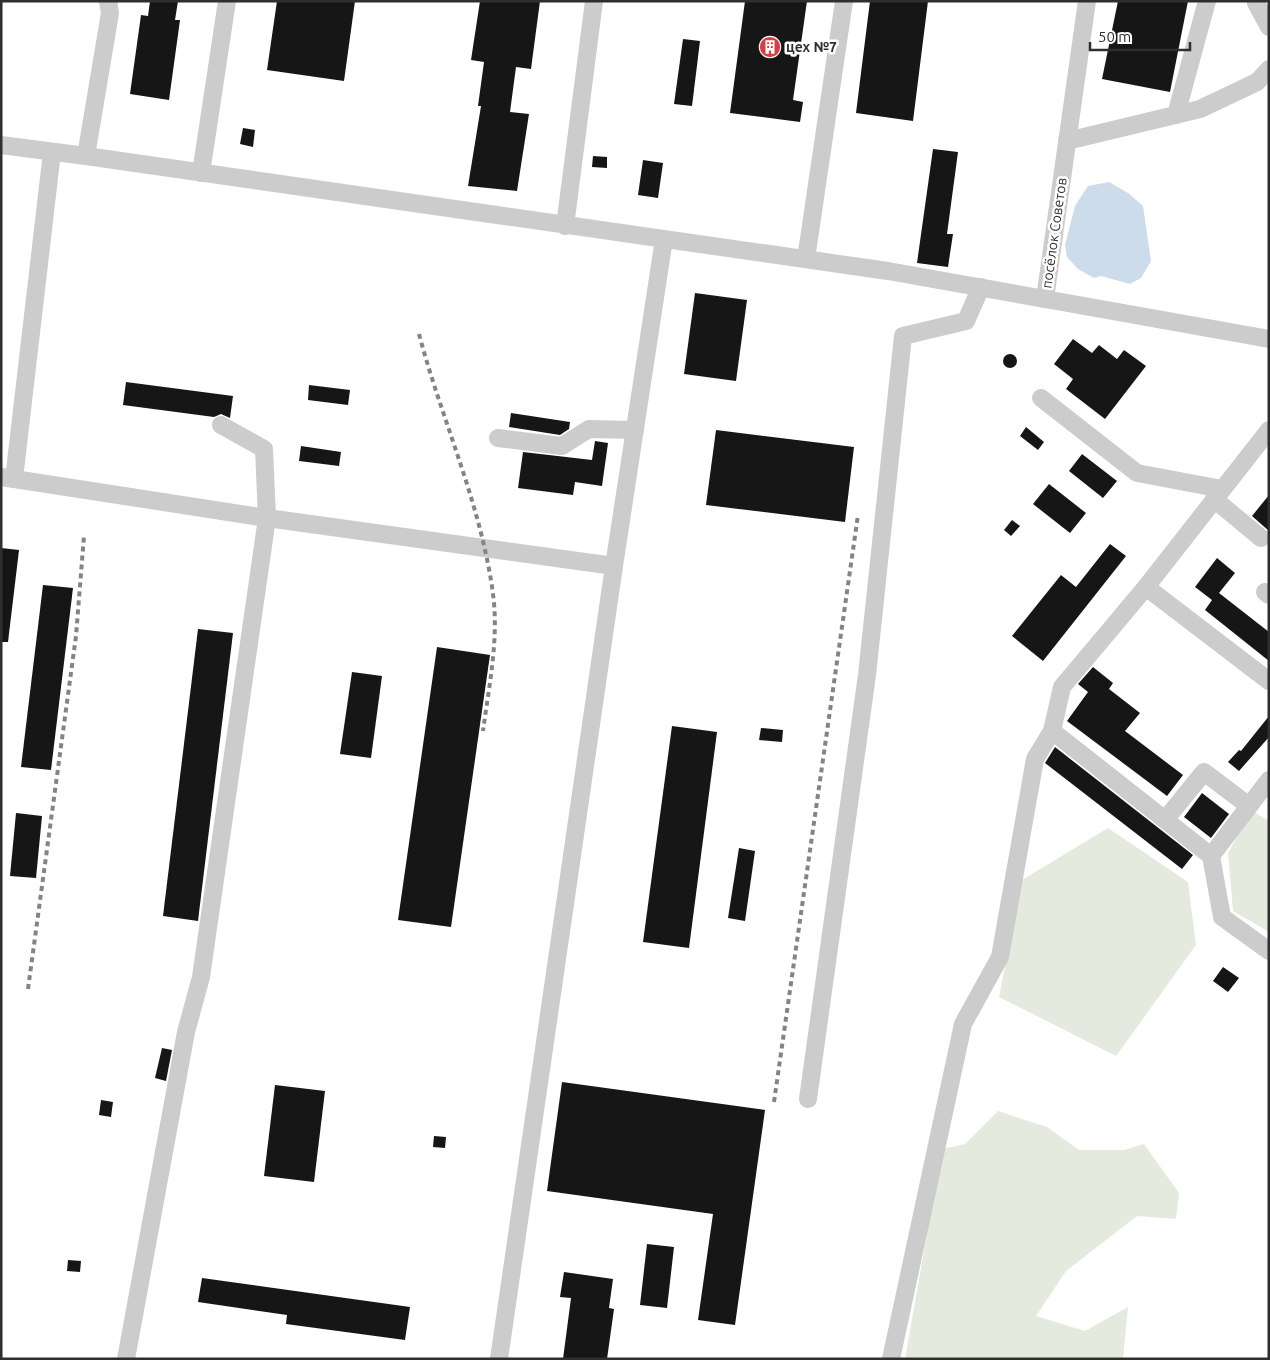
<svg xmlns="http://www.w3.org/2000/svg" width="1270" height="1360" font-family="Ubuntu,sans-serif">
	<rect width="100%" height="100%" fill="#fff"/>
	<g fill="#e4ebde">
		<polygon points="1252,811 1269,821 1269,932 1233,911 1228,853"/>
		<polygon points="1108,828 1188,882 1196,945 1116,1056 999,997 1022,880"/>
		<polygon points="998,1111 1047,1127 1079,1150 1124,1150 1144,1144 1179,1193 1176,1219 1137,1216 1066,1271 1036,1316 1085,1331 1128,1307 1123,1359 905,1359 942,1149 965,1144"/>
	</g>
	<polygon fill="#ccdcea" points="1109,182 1128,193 1143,206 1151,261 1141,278 1130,284 1101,276 1094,278 1078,269 1067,257 1065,245 1075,206 1088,186"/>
	<g fill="#161616">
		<polygon points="150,1 178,1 175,20 180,20 169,100 130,94 141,15 148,16"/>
		<polygon points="277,1 355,1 344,81 267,70"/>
		<polygon points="480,1 540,1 531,69 516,67 510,112 529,114 517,191 468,186 481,106 478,106 484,62 471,60"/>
		<polygon points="745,1 807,1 793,100 803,102 800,122 730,113"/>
		<polygon points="870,1 928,1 913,121 856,113"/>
		<polygon points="1118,1 1188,1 1170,92 1102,79"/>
		<polygon points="683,39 700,41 692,106 674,104"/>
		<polygon points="243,128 255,130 253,147 240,144"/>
		<polygon points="933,149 958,152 947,234 953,234 948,267 917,263"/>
		<polygon points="593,156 607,157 607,168 592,167"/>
		<polygon points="643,160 663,163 658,198 638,195"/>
		<polygon points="695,293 747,300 736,381 684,374"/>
		<polygon points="1073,339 1092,353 1099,345 1117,359 1124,350 1146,366 1105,419 1066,389 1073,379 1054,364"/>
		<circle cx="1010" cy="361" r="7"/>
		<polygon points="126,382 233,396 230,418 221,414 214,417 123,405"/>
		<polygon points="309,385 350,390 348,405 308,400"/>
		<polygon points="511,413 570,422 569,429 560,435 509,427"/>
		<polygon points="1026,427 1044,442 1038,450 1020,436"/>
		<polygon points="716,430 854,447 845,522 706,505"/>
		<polygon points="595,441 608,443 602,486 575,482 573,495 518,488 523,452 592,460"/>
		<polygon points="301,446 341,452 339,466 299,461"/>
		<polygon points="1082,454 1117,481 1103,498 1069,471"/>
		<polygon points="1049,484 1086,513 1070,533 1033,504"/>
		<polygon points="1269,495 1269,531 1252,516"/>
		<polygon points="1012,520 1020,526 1011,536 1004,530"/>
		<polygon points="1110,544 1126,556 1043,661 1012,636 1061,575 1076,587"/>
		<polygon points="1,548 19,550 8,642 1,642"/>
		<polygon points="1217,558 1235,573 1219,593 1269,632 1269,661 1205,610 1212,600 1195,587"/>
		<polygon points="43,585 73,588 51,770 21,767"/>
		<polygon points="198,629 233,633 198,921 163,916"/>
		<polygon points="437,647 490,655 451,927 398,920"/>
		<polygon points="1093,667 1113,683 1109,689 1140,713 1125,731 1183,775 1167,796 1067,721 1088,692 1078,684"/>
		<polygon points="352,672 382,676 371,758 340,754"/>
		<polygon points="1269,716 1269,737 1239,771 1228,762 1239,750 1241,751"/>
		<polygon points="672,726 717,732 689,948 643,942"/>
		<polygon points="761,728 783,730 782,742 759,740"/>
		<polygon points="1055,747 1193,855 1182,869 1045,763"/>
		<polygon points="1202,793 1229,814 1211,838 1184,817"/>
		<polygon points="16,813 42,816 36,878 10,876"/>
		<polygon points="739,848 755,851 745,921 728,918"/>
		<polygon points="1223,967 1239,978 1228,992 1213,981"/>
		<polygon points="162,1048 172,1050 166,1081 155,1078"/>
		<polygon points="562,1082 765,1110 735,1325 698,1320 713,1214 547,1191"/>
		<polygon points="275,1085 325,1091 314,1182 264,1176"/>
		<polygon points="101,1100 113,1102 111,1117 99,1115"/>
		<polygon points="434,1136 446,1137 445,1148 433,1147"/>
		<polygon points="647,1244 674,1247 667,1308 640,1305"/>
		<polygon points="68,1260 81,1261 80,1272 67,1271"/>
		<polygon points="564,1272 613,1279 609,1308 614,1309 607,1359 563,1359 571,1298 560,1297"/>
		<polygon points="202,1278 410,1307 405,1340 286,1324 287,1315 198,1302"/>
	</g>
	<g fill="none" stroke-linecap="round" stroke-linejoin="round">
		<g stroke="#ccc" stroke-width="18">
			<polyline points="1087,1 1045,299 1269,339"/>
			<polyline points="1257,1 1256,3 1269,27"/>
			<polyline points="1176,115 1207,1"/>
			<polyline points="1067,141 1200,109 1257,82 1269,69"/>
			<polyline points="1,145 86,156 888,271 1045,299"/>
			<polyline points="86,156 110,13 108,1"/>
			<polyline points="201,173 227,1"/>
			<polyline points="565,226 594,1"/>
			<polyline points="806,259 844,1"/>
			<polyline points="1041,398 1137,473 1222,489"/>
			<polyline points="498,438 562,446 589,429 635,430"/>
			<polyline points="1,477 267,518 614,566"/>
			<polyline points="14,479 52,152"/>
			<polyline points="1214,499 1261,538"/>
			<polyline points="1146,587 1269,681"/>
			<polyline points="1265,592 1269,595"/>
			<polyline points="1052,731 1211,856 1222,917 1269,951"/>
			<polyline points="1165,820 1204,772 1249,806"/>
			<polyline points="1211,856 1269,780"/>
			<polyline points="808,1099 867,675 903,336 966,321 981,287"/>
			<polyline points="126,1359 186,1032 201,977 267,518 264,449 221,425"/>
			<polyline points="499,1359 614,566 664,239"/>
			<polyline points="891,1359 963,1024 1000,957 1035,759 1052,731 1062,687 1146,587 1269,430"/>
		</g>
		<g stroke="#848484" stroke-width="4" stroke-dasharray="5 4" stroke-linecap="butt">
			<path d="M419 334C442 421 481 504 493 594 499 639 489 686 483 731"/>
			<polyline points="28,989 76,636 84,536"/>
			<polyline points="774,1102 858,515"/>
		</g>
	</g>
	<defs>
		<g id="building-disc" transform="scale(1.125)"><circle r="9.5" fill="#d84040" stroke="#fff"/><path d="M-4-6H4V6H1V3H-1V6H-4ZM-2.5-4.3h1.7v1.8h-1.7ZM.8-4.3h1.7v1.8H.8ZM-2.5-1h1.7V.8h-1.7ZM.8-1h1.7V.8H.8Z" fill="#fff"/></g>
	</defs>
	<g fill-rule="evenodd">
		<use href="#building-disc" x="770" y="47"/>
	</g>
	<g text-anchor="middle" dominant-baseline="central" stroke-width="5" stroke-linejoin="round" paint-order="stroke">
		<g font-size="14" font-weight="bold" fill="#2f2f2f" stroke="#fff" text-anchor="start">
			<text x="786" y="47">цех №7</text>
		</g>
		<g font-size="14" fill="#2f2f2f" stroke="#fff">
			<text transform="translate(1054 233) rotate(-82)">посёлок Советов</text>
		</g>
	</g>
	<rect width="1270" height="1360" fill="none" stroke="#2f2f2f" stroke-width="5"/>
	<path d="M1090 42v8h100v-8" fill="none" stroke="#2f2f2f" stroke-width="2.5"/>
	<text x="1098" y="42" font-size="15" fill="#2f2f2f" stroke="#ffffff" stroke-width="4" paint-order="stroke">50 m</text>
</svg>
